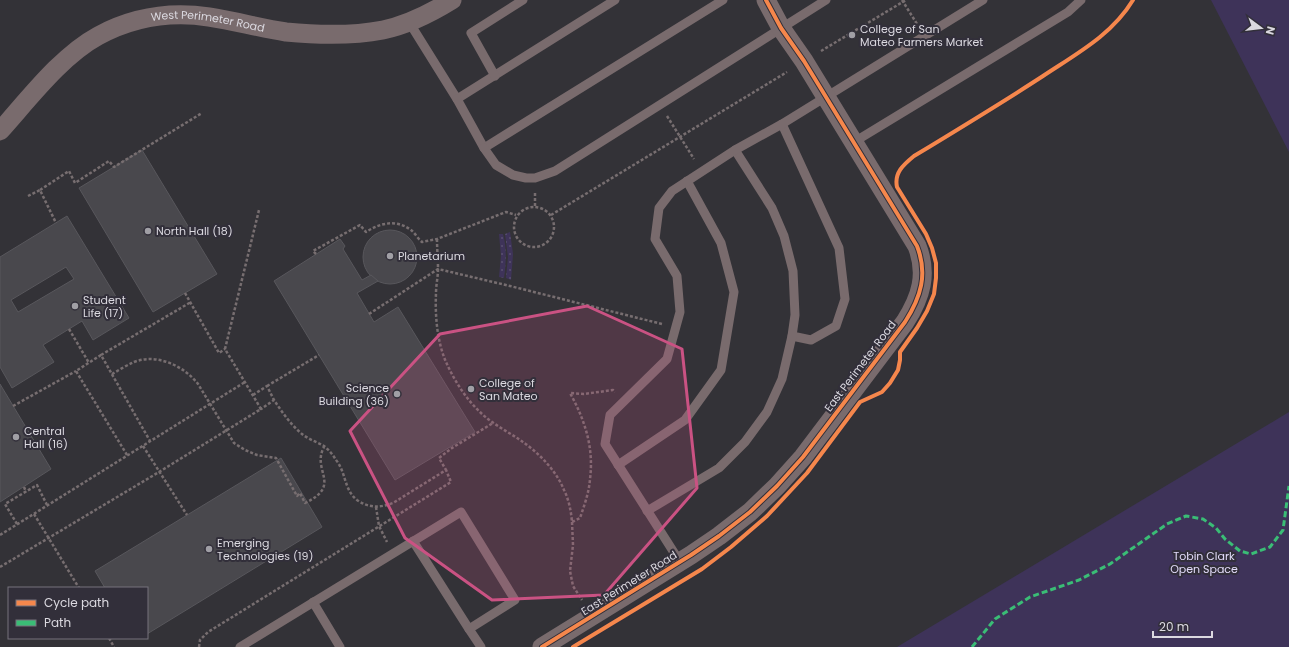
<svg xmlns="http://www.w3.org/2000/svg" width="1289" height="647" font-family="Poppins,sans-serif">
	<defs>
		<pattern id="grass-dots" width="8" height="8" patternUnits="userSpaceOnUse"><rect width="8" height="8" fill="#3e3359"/><path d="M2 2h.1M6 6h.1" fill="none" stroke="#595071" stroke-width="1.8" stroke-linecap="round"/></pattern>
	</defs>
	<rect width="100%" height="100%" fill="#333237"/>
	<g fill="url(#grass-dots)">
		<polygon points="510,232 513,254 511,280 506,278 508,257 505,234"/>
		<path d="M499 234H503C507 248 506 264 504 278L499 277 501 256Z"/>
	</g>
	<g fill="#3e3359">
		<polygon points="1211,0 1289,0 1289,152"/>
		<polygon points="1289,412 1289,647 897,647"/>
	</g>
	<g fill="#49484d" stroke="#58575c" fill-rule="evenodd">
		<polygon points="142,150 217,274 153,312 79,188"/>
		<path d="M67 216 129 318 93 340 82 321 43 345 54 362 12 388 0 367V257ZM66 267 74 279 18 312 11 300Z"/>
		<circle cx="390" cy="257" r="27"/>
		<polygon points="340,239 345,246 343,249 362,280 371,275 378,281 357,293 374,322 398,307 475,432 395,480 274,281"/>
		<polygon points="0,384 51,469 0,502"/>
		<polygon points="281,458 322,527 147,634 147,588 105,588 95,571"/>
	</g>
	<g fill="none" stroke-linecap="round" stroke-linejoin="round">
		<g stroke="#776e70" stroke-width="2.5" stroke-dasharray="3 2" stroke-linecap="butt">
			<polyline points="902,0 917,24"/>
			<polyline points="821,51 906,0"/>
			<polyline points="667,116 694,159"/>
			<polyline points="40,190 69,171 75,183 109,161 114,167 202,113"/>
			<polyline points="28,196 40,190 56,223"/>
			<polyline points="535,206 535,193"/>
			<circle cx="534" cy="227" r="20"/>
			<polyline points="551,215 787,72"/>
			<path d="M437 239C437 249 438 259 438 269 438 277 436 285 436 293 435 316 437 341 446 362 454 380 466 399 480 412 492 424 507 431 520 440 538 452 556 470 564 490 569 500 571 511 572 522L580 518C584 506 589 493 590 479 594 448 585 420 570 393L584 394 613 390 615 392"/>
			<path d="M316 254 313 251 360 225 366 232C380 223 396 219 411 230 415 233 418 239 422 242L437 239 506 212 516 215"/>
			<polyline points="185,293 219,353 225,349"/>
			<polyline points="369,314 438,269 510,286 662,324"/>
			<polyline points="69,329 89,363"/>
			<polyline points="101,355 191,302"/>
			<path d="M112 374C119 370 127 365 134 362 157 353 184 366 198 384L234 443 245 450 257 455 276 458 297 496 300 493 305 503C343 485 311 471 324 447"/>
			<polyline points="267,386 319,355"/>
			<polyline points="253,395 267,386 274,400"/>
			<polyline points="13,406 76,371"/>
			<path d="M260 408 261 409 274 400C282 412 291 425 302 434 308 439 317 442 324 446 329 450 333 455 336 460 346 472 344 490 357 500 368 508 380 508 393 503L446 470 439 458 452 448 493 423"/>
			<polyline points="143,446 187,515"/>
			<polyline points="127,455 76,371 101,355 150,441"/>
			<polyline points="24,487 26,492"/>
			<polyline points="376,507 379,526 387,542"/>
			<polyline points="34,514 79,588"/>
			<polyline points="572,522 573,545 570,571 573,586 582,600"/>
			<polyline points="17,524 5,504 37,485 47,505"/>
			<polyline points="0,535 245,382"/>
			<polyline points="0,567 159,472 261,409 225,349 259,210"/>
			<polyline points="109,638 114,647"/>
			<polyline points="199,647 200,640 208,632 451,482 446,470"/>
		</g>
		<g stroke="#796b6d" stroke-width="9">
			<polyline points="409,22 457,99 615,0"/>
			<polyline points="495,76 471,33 523,0"/>
			<polyline points="457,99 484,148 723,0"/>
			<polyline points="782,124 839,248 845,299 836,326 811,340 792,336"/>
			<polyline points="854,142 1068,12 1081,0"/>
			<polyline points="484,148 496,165 513,175 526,178 535,178 555,171 826,0"/>
			<polyline points="618,465 685,420 721,370 734,292 721,243 687,181"/>
			<polyline points="647,511 719,468 745,442 767,412 782,379 792,336 795,315 793,271 784,236 772,208 735,150"/>
			<polyline points="413,541 469,629"/>
			<polyline points="680,562 605,444 610,415 667,359 680,312 677,276 655,239 659,208 672,191 735,150 782,124 983,0"/>
			<polyline points="313,602 340,647"/>
			<polyline points="240,647 461,512 515,600 469,629 481,647"/>
		</g>
		<g stroke="#796b6d" stroke-width="19">
			<path id="s1" d="M0 131C28 100 61 56 98 36 133 17 169 11 209 17 235 21 260 28 286 32 317 35 352 36 383 30 407 25 431 13 452 0"/>
			<path d="M542 647 691 555 719 536 750 512 777 486 803 457 905 322C921 297 928 274 917 246L804 61 781 28 766 0"/>
		</g>
		<polyline stroke="#3abd76" stroke-width="3" stroke-dasharray="6 3" stroke-linecap="butt" points="972,647 995,619 1030,597 1079,580 1110,564 1167,524 1186,516 1203,519 1216,528 1225,539 1240,551 1251,554 1270,547 1283,530 1289,486"/>
		<g stroke="#322f3a" stroke-width="6">
			<g id="cycleway">
				<path d="M542 647 691 555 719 536 750 512 777 486 803 457 905 322C921 297 928 274 917 246L804 61 781 28 766 0"/>
				<path d="M573 647 702 569 731 547 767 516 807 473 860 402 882 392 890 383 898 370 900 360V352L917 328 927 311 934 294 936 278V263L932 248 926 234 897 187C894 173 903 165 914 156 957 130 1000 104 1043 76 1076 54 1112 35 1133 0"/>
			</g>
		</g>
		<use href="#cycleway" stroke="#f5874c" stroke-width="4"/>
	</g>
	<path fill="#ca5283" fill-opacity="0.2" stroke="#ca5283" stroke-width="3" stroke-linejoin="round" d="M587 306 682 349 697 488 604 595 492 600 405 538 350 431 440 334Z"/>
	<g fill="#a09fa5" stroke="#322f3a" stroke-width="1.5">
		<circle cx="852" cy="35" r="4"/>
		<circle cx="148" cy="231" r="4"/>
		<circle cx="390" cy="256" r="4"/>
		<circle cx="75" cy="306" r="4"/>
		<circle cx="471" cy="389" r="4"/>
		<circle cx="397" cy="394" r="4"/>
		<circle cx="16" cy="437" r="4"/>
		<circle cx="209" cy="549" r="4"/>
	</g>
	<g text-anchor="middle" dominant-baseline="central" stroke-width="4" stroke-linejoin="round" paint-order="stroke">
		<g font-size="11" fill="#dbd9e0" stroke="#322f3a">
			<text stroke="none"><textPath href="#s1" startOffset="251">West Perimeter Road</textPath></text>
			<text transform="translate(860 366) rotate(-53)">East Perimeter Road</text>
			<text transform="translate(629 583) rotate(-32)">East Perimeter Road</text>
		</g>
		<g font-size="11" fill="#dbd9e0" stroke="#322f3a" text-anchor="start">
			<text x="860" y="29">College of San<tspan x="860" dy="13">Mateo Farmers Market</tspan></text>
			<text x="156" y="231">North Hall (18)</text>
			<text x="398" y="256">Planetarium</text>
			<text x="83" y="300">Student<tspan x="83" dy="13">Life (17)</tspan></text>
			<text x="479" y="383">College of<tspan x="479" dy="13">San Mateo</tspan></text>
			<text x="389" y="388" text-anchor="end">Science<tspan x="389" dy="13">Building (36)</tspan></text>
			<text x="24" y="431">Central<tspan x="24" dy="13">Hall (16)</tspan></text>
			<text x="217" y="543">Emerging<tspan x="217" dy="13">Technologies (19)</tspan></text>
		</g>
		<g font-size="11" fill="#e2dbf9" stroke="#322f3a">
			<text x="1204" y="556">Tobin Clark<tspan x="1204" dy="13">Open Space</tspan></text>
		</g>
	</g>
	<rect x="8" y="587" width="140" height="52" fill="#322f3a" stroke="#76737c"/>
	<rect x="16" y="600" width="20" height="6" fill="#f5874c" stroke="#76737c"/>
	<text x="44" y="607" font-size="12" fill="#dbd9e0">Cycle path</text>
	<rect x="16" y="620" width="20" height="6" fill="#3abd76" stroke="#76737c"/>
	<text x="44" y="627" font-size="12" fill="#dbd9e0">Path</text>
	<g transform="translate(1261 28) rotate(105)" stroke="#322f3a" stroke-width="3" paint-order="stroke">
	<path d="M0-3L7 15L0 10L-7 15Z" fill="#dbd9e0"/>
	<text y="-6" font-size="11" font-weight="bold" text-anchor="middle" fill="#dbd9e0">N</text>
	</g>
	<path d="M1153 631v6h59v-6" fill="none" stroke="#dbd9e0" stroke-width="2"/>
	<text x="1159" y="631" font-size="12" fill="#dbd9e0" stroke="#322f3a" stroke-width="3" paint-order="stroke">20 m</text>
</svg>
